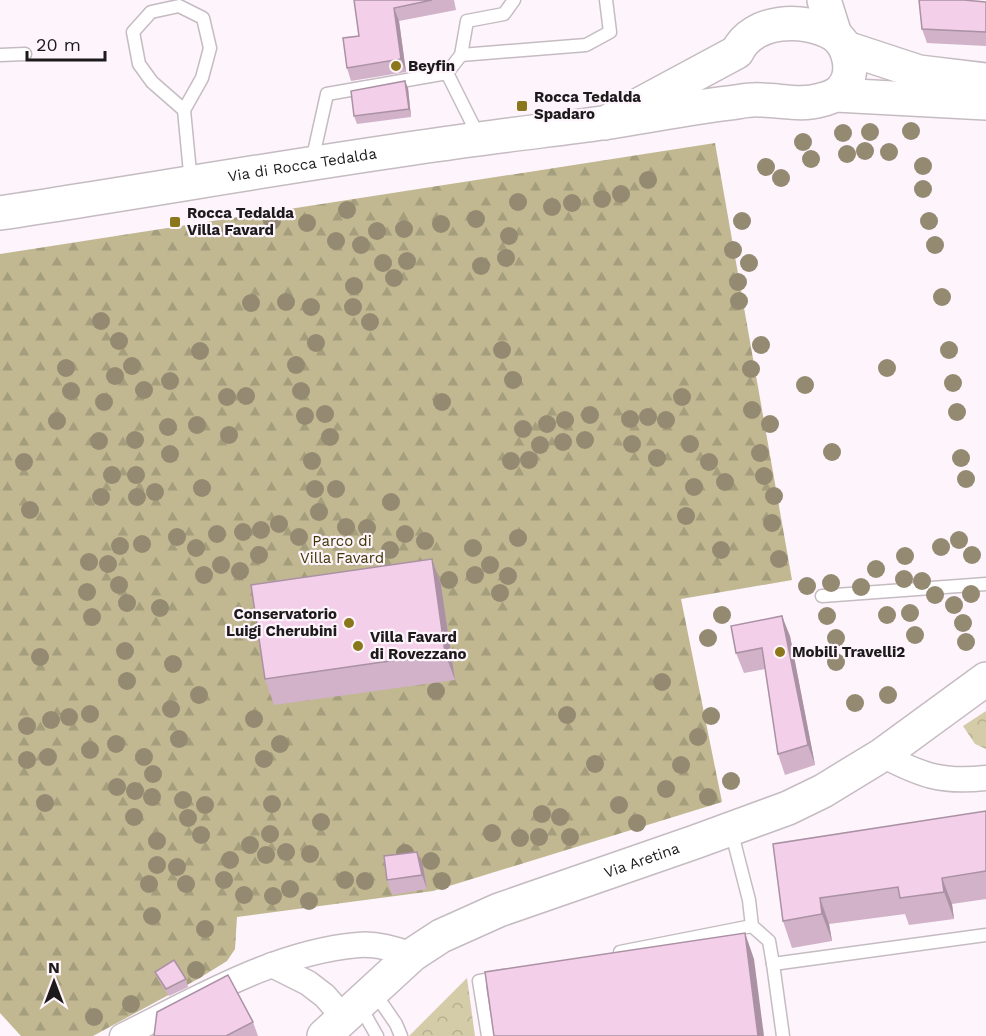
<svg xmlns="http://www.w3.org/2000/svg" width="986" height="1036" font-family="'Work Sans',sans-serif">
	<defs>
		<pattern id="forest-firs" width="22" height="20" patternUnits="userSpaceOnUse" patternTransform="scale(1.5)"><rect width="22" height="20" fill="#c1b892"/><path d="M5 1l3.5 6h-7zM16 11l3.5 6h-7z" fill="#a59e7d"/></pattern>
		<pattern id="park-crowns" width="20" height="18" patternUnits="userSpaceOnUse" patternTransform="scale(1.5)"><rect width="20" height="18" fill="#d4cca9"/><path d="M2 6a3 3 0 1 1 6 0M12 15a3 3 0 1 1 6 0" fill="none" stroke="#b6af91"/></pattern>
	</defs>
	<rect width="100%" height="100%" fill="#fef4fb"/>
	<polygon fill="url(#forest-firs)" points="715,143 792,580 681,599 722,802 433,891 237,917 235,949 227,961 198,979 93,1036 21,1036 0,1013 0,254"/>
	<g fill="url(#park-crowns)">
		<polygon points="986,711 986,749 975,744 963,726"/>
		<polygon points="467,978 475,1036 409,1036"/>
	</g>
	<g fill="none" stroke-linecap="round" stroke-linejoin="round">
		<g stroke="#c5bcc2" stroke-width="15">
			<g id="lane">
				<polyline points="0,55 25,54"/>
				<polyline points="461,55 586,45 610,32 606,0"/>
				<polyline points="447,73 461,55 467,21 504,14 514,0"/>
				<polyline points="184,110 152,82 139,64 133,32 151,12 179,6 203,18 210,48 202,78 184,110 191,183"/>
				<polyline points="312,161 327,94 447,73 479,137"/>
				<polyline points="822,596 986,584"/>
				<polyline points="731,830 749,900 752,926 769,941 773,964"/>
				<polyline points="620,952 752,926"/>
				<polyline points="374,992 396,1024 401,1036"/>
				<polyline points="360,1006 377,1036"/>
				<polyline points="488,1036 479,981 503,976"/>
				<polyline points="783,1036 773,964 986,935"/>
			</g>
		</g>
		<g stroke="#c5bcc2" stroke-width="27">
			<g id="street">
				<path d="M882 755C921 775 941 783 986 778"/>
				<polyline points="272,965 308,983 325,996 344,1018"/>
				<path d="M122 1036C195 1000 275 952 358 945 376 943 395 949 412 955"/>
			</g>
		</g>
		<g stroke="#c5bcc2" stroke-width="36">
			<g id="secondary">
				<polyline points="824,0 835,35"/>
				<polyline points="846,48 919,72 986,80"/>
				<polyline points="836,95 986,103"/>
				<path id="s1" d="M0 213C160 189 319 160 479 139 520 133 561 129 602 123 644 117 686 108 729 103 739 102 750 99 760 100 780 100 801 106 821 100 829 98 838 95 843 88 856 72 849 44 833 34 804 17 753 19 737 52L605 123"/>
			</g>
		</g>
		<g stroke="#c5bcc2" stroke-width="36">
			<g id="primary">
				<path id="s2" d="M324 1036 412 955 441 936 499 910 695 842 788 808 823 791 882 755 986 679"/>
			</g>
		</g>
		<use href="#lane" stroke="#fff" stroke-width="12"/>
		<use href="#street" stroke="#fff" stroke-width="24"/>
		<use href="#secondary" stroke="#fff" stroke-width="33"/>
		<use href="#primary" stroke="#fff" stroke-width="33"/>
	</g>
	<g fill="#948a72">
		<circle cx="911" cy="131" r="9"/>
		<circle cx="870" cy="132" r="9"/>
		<circle cx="843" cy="133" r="9"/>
		<circle cx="803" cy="142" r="9"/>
		<circle cx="865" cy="151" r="9"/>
		<circle cx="889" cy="152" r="9"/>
		<circle cx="847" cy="154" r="9"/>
		<circle cx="811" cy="159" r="9"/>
		<circle cx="923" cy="166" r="9"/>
		<circle cx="766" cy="167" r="9"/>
		<circle cx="781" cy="178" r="9"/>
		<circle cx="648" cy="180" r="9"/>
		<circle cx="923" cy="189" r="9"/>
		<circle cx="621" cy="194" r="9"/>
		<circle cx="602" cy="199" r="9"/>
		<circle cx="518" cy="202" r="9"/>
		<circle cx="572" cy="203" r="9"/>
		<circle cx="552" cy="207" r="9"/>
		<circle cx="347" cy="210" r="9"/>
		<circle cx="476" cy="219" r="9"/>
		<circle cx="272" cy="221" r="9"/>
		<circle cx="742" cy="221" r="9"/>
		<circle cx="929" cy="221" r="9"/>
		<circle cx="307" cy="223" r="9"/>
		<circle cx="441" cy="224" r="9"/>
		<circle cx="404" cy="229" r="9"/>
		<circle cx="377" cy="231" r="9"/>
		<circle cx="509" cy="236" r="9"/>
		<circle cx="336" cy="241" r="9"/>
		<circle cx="361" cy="245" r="9"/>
		<circle cx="935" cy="245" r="9"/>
		<circle cx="733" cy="250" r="9"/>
		<circle cx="506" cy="258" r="9"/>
		<circle cx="407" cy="261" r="9"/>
		<circle cx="383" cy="263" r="9"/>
		<circle cx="749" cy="263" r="9"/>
		<circle cx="481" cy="266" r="9"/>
		<circle cx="394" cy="278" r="9"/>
		<circle cx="738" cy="282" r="9"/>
		<circle cx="354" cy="286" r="9"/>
		<circle cx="942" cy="297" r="9"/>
		<circle cx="739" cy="301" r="9"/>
		<circle cx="286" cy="302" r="9"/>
		<circle cx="251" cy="303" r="9"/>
		<circle cx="311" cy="307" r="9"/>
		<circle cx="353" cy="307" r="9"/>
		<circle cx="101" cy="321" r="9"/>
		<circle cx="370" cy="322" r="9"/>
		<circle cx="119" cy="341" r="9"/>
		<circle cx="316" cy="343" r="9"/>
		<circle cx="761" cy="345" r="9"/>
		<circle cx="502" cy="350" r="9"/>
		<circle cx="949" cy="350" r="9"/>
		<circle cx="200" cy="351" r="9"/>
		<circle cx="296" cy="365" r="9"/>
		<circle cx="132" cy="366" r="9"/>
		<circle cx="66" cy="368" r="9"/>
		<circle cx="887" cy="368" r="9"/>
		<circle cx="751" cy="369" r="9"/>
		<circle cx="115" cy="376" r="9"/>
		<circle cx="513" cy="380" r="9"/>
		<circle cx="170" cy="381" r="9"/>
		<circle cx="953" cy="383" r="9"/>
		<circle cx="805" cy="385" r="9"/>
		<circle cx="144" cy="390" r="9"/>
		<circle cx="71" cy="391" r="9"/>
		<circle cx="301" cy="391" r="9"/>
		<circle cx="246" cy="396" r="9"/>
		<circle cx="227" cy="397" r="9"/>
		<circle cx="682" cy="397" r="9"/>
		<circle cx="104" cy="402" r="9"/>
		<circle cx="442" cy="402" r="9"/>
		<circle cx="752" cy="410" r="9"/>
		<circle cx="957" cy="412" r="9"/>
		<circle cx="325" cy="414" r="9"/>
		<circle cx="590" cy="415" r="9"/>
		<circle cx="305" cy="416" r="9"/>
		<circle cx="648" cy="417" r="9"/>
		<circle cx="630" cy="419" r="9"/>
		<circle cx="565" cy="420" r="9"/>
		<circle cx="666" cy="420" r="9"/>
		<circle cx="57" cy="421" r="9"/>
		<circle cx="547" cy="424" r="9"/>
		<circle cx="770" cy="424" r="9"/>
		<circle cx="197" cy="425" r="9"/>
		<circle cx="168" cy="427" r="9"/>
		<circle cx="523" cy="429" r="9"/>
		<circle cx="229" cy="435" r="9"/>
		<circle cx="330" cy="437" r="9"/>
		<circle cx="135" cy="440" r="9"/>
		<circle cx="585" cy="440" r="9"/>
		<circle cx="99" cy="441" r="9"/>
		<circle cx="563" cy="442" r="9"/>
		<circle cx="632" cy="444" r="9"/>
		<circle cx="690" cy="444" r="9"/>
		<circle cx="540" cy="445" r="9"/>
		<circle cx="832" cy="452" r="9"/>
		<circle cx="760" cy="453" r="9"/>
		<circle cx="170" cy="454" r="9"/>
		<circle cx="657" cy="458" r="9"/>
		<circle cx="961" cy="458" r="9"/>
		<circle cx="529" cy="460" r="9"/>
		<circle cx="312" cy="461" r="9"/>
		<circle cx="511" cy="461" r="9"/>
		<circle cx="24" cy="462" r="9"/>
		<circle cx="709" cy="462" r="9"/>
		<circle cx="112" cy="475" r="9"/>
		<circle cx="136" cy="475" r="9"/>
		<circle cx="764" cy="476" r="9"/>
		<circle cx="966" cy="479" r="9"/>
		<circle cx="725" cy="482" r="9"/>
		<circle cx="694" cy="487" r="9"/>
		<circle cx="202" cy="488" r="9"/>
		<circle cx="315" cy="489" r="9"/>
		<circle cx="336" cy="489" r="9"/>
		<circle cx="155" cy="492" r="9"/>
		<circle cx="774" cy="496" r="9"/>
		<circle cx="101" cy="497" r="9"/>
		<circle cx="137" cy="497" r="9"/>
		<circle cx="391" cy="502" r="9"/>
		<circle cx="30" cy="510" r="9"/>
		<circle cx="319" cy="512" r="9"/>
		<circle cx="686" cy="516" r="9"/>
		<circle cx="772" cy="523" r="9"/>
		<circle cx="279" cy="524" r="9"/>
		<circle cx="346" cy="527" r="9"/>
		<circle cx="367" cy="528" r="9"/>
		<circle cx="261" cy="530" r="9"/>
		<circle cx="243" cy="532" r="9"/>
		<circle cx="217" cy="534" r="9"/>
		<circle cx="405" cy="534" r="9"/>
		<circle cx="177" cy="537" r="9"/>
		<circle cx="299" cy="537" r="9"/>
		<circle cx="518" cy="538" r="9"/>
		<circle cx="959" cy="540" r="9"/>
		<circle cx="425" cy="541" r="9"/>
		<circle cx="142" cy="544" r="9"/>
		<circle cx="120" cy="546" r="9"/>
		<circle cx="941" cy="547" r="9"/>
		<circle cx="196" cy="548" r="9"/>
		<circle cx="473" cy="548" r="9"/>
		<circle cx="390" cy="550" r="9"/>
		<circle cx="721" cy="550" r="9"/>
		<circle cx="259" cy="555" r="9"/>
		<circle cx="972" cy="555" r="9"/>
		<circle cx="905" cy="556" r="9"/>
		<circle cx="779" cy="559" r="9"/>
		<circle cx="89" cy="562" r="9"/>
		<circle cx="108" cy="564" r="9"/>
		<circle cx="221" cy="565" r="9"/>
		<circle cx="490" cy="565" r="9"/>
		<circle cx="876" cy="569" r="9"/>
		<circle cx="240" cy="571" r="9"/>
		<circle cx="204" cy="575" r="9"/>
		<circle cx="475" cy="575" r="9"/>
		<circle cx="508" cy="576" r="9"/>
		<circle cx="904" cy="579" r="9"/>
		<circle cx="449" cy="580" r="9"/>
		<circle cx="922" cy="581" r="9"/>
		<circle cx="831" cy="583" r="9"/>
		<circle cx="119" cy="585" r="9"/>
		<circle cx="807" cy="586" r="9"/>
		<circle cx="861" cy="587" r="9"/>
		<circle cx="87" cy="592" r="9"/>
		<circle cx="500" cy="593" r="9"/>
		<circle cx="971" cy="594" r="9"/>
		<circle cx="935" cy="595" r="9"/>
		<circle cx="127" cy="603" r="9"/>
		<circle cx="954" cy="605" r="9"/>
		<circle cx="160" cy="608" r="9"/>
		<circle cx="910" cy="613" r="9"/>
		<circle cx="722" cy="615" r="9"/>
		<circle cx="887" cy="615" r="9"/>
		<circle cx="827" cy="616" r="9"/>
		<circle cx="92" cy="617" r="9"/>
		<circle cx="963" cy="623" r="9"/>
		<circle cx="915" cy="635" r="9"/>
		<circle cx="708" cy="638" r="9"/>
		<circle cx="836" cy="638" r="9"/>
		<circle cx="966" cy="642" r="9"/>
		<circle cx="125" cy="651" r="9"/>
		<circle cx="40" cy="657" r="9"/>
		<circle cx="836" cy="662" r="9"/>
		<circle cx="173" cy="664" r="9"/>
		<circle cx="127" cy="681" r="9"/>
		<circle cx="662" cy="682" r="9"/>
		<circle cx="436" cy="691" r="9"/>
		<circle cx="199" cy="695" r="9"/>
		<circle cx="888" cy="695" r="9"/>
		<circle cx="855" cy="703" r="9"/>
		<circle cx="171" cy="709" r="9"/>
		<circle cx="90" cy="714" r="9"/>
		<circle cx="567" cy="715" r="9"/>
		<circle cx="711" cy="716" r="9"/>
		<circle cx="69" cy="717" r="9"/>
		<circle cx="254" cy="719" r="9"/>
		<circle cx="51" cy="720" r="9"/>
		<circle cx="27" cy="726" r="9"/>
		<circle cx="698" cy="737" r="9"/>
		<circle cx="179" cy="739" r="9"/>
		<circle cx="116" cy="744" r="9"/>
		<circle cx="280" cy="744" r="9"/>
		<circle cx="90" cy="750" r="9"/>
		<circle cx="48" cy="757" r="9"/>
		<circle cx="144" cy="757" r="9"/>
		<circle cx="264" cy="759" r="9"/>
		<circle cx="27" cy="760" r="9"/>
		<circle cx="595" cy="764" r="9"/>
		<circle cx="681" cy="765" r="9"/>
		<circle cx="153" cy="774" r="9"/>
		<circle cx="731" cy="781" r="9"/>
		<circle cx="117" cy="787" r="9"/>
		<circle cx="666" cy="789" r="9"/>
		<circle cx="135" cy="791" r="9"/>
		<circle cx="152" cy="797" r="9"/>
		<circle cx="708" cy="797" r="9"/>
		<circle cx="183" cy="800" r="9"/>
		<circle cx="45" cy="803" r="9"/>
		<circle cx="272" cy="804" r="9"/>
		<circle cx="205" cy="805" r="9"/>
		<circle cx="619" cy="805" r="9"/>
		<circle cx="542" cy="814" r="9"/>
		<circle cx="134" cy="817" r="9"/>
		<circle cx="560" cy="817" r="9"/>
		<circle cx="188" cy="818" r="9"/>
		<circle cx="321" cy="822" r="9"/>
		<circle cx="637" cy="823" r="9"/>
		<circle cx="492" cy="833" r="9"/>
		<circle cx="270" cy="834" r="9"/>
		<circle cx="201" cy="835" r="9"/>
		<circle cx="539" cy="837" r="9"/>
		<circle cx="570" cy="837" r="9"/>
		<circle cx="520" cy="838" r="9"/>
		<circle cx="157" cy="841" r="9"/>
		<circle cx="250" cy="845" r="9"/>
		<circle cx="286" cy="852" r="9"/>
		<circle cx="405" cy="853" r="9"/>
		<circle cx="310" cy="854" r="9"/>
		<circle cx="266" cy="855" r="9"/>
		<circle cx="230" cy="860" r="9"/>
		<circle cx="431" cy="861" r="9"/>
		<circle cx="157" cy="865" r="9"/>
		<circle cx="177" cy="867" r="9"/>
		<circle cx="224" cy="880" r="9"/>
		<circle cx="345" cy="880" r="9"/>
		<circle cx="365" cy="881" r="9"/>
		<circle cx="442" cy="881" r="9"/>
		<circle cx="149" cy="884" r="9"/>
		<circle cx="186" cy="884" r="9"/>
		<circle cx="290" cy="889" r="9"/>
		<circle cx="244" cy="895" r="9"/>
		<circle cx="273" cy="896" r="9"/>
		<circle cx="309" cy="901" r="9"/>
		<circle cx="152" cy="916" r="9"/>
		<circle cx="205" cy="929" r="9"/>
		<circle cx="196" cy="970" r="9"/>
		<circle cx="131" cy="1004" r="9"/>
		<circle cx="94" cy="1017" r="9"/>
	</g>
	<g fill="#d1b2c8">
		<polygon points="354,0 454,0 456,10 399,21 406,72 351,81 347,68 359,36"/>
		<polygon points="986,2 986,46 927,43 922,29"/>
		<polygon points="408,88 411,117 357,124 354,116"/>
		<polygon points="432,559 441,585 455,680 274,705 265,679"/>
		<polygon points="790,636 815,765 785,775 778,754 765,669 744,673 736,653"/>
		<polygon points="986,811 986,899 952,904 954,919 909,925 905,914 829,924 832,941 792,948 783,921 773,844"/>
		<polygon points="423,866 427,889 392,895 387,880"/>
		<polygon points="155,972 186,979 188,987 169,996 158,979"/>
		<polygon points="253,1022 258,1036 154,1036"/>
	</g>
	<g fill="#aa91a3">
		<polygon points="394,8 399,21 406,72 401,59"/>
		<polygon points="405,81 408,88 411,117 409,109"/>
		<polygon points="432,559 441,585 455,680 445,653"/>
		<polygon points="782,616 790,636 815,765 808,745"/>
		<polygon points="417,852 423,866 427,889 422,875"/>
		<polygon points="942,878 952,904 954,919 944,892"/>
		<polygon points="820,898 829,924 832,941 822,914"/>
		<polygon points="745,933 754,959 764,1036 758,1036"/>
	</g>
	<g fill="#f3cfe9" stroke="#aa91a3" stroke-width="1.5">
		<polygon points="354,0 432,0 394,8 401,59 347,68 343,38 359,36"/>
		<polygon points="919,0 964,0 986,2 986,32 922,29"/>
		<polygon points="405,81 409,109 354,116 351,91"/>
		<polygon points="432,559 445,653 265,679 251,585"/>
		<polygon points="782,616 808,745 778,754 762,648 736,653 731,626"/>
		<polygon points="986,811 986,871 942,878 944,892 900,898 898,887 820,898 822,914 783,921 773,844"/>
		<polygon points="417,852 422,875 387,880 384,856"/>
		<polygon points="745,933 758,1036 494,1036 485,972"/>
		<polygon points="174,960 186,979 166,989 155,972"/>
		<polygon points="228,975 253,1022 226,1036 154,1036 157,1012"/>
	</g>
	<g fill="#8a771c" stroke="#fef4fb" stroke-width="2">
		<circle cx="396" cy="66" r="6"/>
		<rect x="516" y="100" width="12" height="12" rx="3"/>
		<rect x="169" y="216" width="12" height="12" rx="3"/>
		<circle cx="349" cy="623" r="6"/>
		<circle cx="358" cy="646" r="6"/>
		<circle cx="780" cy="652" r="6"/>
	</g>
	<g text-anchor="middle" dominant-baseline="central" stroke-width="4.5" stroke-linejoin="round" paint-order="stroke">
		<g font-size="15" font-weight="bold" fill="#1d1a1c" stroke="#fef4fb" text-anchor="start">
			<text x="408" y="66">Beyfin</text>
			<text x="534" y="97">Rocca Tedalda<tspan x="534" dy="17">Spadaro</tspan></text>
			<text x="187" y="213">Rocca Tedalda<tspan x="187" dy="17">Villa Favard</tspan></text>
			<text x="337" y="614" text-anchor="end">Conservatorio<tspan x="337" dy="17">Luigi Cherubini</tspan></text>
			<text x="370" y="637">Villa Favard<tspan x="370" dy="17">di Rovezzano</tspan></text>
			<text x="792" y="652">Mobili Travelli2</text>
		</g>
		<g font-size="15" fill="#1d1a1c" stroke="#fef4fb">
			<text stroke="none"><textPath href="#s1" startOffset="306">Via di Rocca Tedalda</textPath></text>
			<text stroke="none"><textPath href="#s2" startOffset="369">Via Aretina</textPath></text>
		</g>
		<g font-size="15" fill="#3e3401" stroke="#fef4fb">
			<text x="342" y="541">Parco di<tspan x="342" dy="17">Villa Favard</tspan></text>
		</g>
	</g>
	<g transform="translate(54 982)" stroke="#fef4fb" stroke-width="4.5" paint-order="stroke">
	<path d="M0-4.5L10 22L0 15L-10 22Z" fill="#1d1a1c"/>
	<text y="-9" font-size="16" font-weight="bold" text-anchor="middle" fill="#1d1a1c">N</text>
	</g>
	<path d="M27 51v9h78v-9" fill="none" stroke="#1d1a1c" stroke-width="3"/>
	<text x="36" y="51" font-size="18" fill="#1d1a1c" stroke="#fef4fb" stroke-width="4.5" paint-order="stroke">20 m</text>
</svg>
